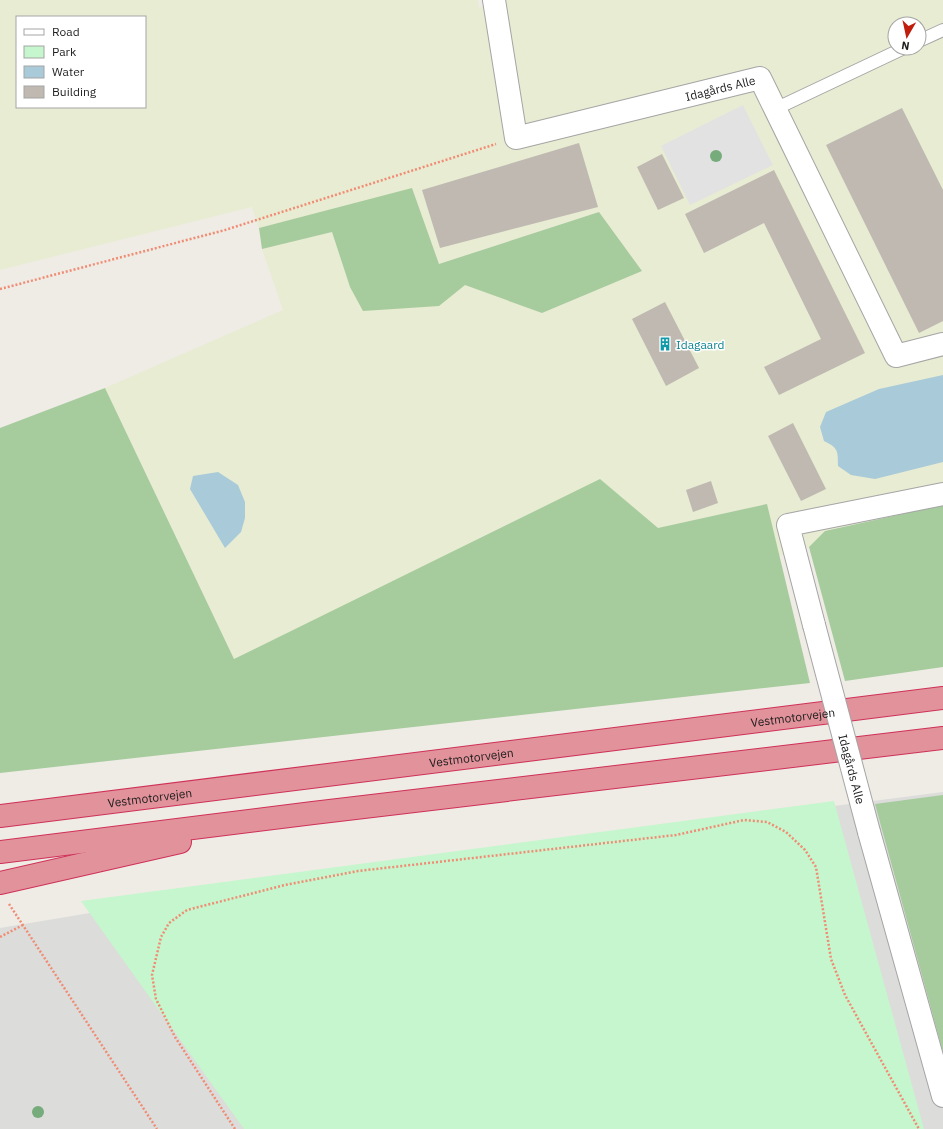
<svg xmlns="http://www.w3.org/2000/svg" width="943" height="1129" font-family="'IBM Plex Sans',sans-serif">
	<rect width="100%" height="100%" fill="#efece5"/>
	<polygon fill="#dcdcdb" points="943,792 943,1129 0,1129 0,928 390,863"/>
	<path fill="#e8ecd2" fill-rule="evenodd" d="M0 0H478L479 8 499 0H943V505L825 531 809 547 779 556 767 504 658 528 600 480 234 659 105 388 283 310 262 249 332 232 350 287 439 306 465 284 542 313 642 271 599 212 439 264 412 189 259 228 252 207 0 270ZM17 17H145V107H17ZM895 24H919V48H895Z"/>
	<g fill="#a6cb9d">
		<polygon points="412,188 439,264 599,212 642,271 542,313 465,285 439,306 363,311 350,287 332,232 262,249 259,228"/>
		<polygon points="105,388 234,659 600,479 658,528 767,504 810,683 0,773 0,428"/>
		<polygon points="943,505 943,667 845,681 809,547 825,531"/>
		<polygon points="943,795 943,1052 875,804"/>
	</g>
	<polygon fill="#c5f6cd" points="834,801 924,1129 244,1129 81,901"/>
	<polygon fill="#e2e2e2" points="743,105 773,165 690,205 661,146"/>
	<g fill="#a9cad9">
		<path d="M943 375V462L875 479 851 475 838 466C838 450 838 448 824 441L820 427 826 412 879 389Z"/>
		<polygon points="218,472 238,485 245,502 245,518 241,532 225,548 190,489 193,476"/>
	</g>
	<g fill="#bfb9b2">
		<polygon points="902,108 943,190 943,321 919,333 826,145"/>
		<polygon points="579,143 598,207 440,248 422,190"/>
		<polygon points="662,154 684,198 658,210 637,167"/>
		<polygon points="774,170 865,353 779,395 764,367 821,339 764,223 704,253 685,214"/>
		<polygon points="665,302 699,368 666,386 632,319"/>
		<polygon points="793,423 826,489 801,501 768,436"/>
		<polygon points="711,481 718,503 693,512 686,490"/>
	</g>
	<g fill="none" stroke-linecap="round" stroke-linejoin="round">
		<g stroke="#a5a5a5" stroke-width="14">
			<g id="service">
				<polyline points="919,41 943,30"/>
				<polyline points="775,109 904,48"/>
			</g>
		</g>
		<g stroke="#a5a5a5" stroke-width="24">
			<g id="minor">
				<path id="s1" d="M494 0 516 138 760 78 896 356 943 344"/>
				<polyline points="814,625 788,525 943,494"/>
				<polyline points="869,832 943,1096"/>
			</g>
		</g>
		<g stroke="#cf3058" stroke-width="24">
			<g id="motorway">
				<path id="s2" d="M0 816 943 698"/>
				<polyline points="0,852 313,813 943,738"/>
				<polyline points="0,883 180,842"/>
			</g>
		</g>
		<g stroke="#f18c74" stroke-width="2.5" stroke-dasharray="2 2" stroke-linecap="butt">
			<polyline points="0,289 225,230 496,144"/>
			<polyline points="9,904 157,1129"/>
			<polyline points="0,937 23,925"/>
			<polyline points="235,1129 175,1037 156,999 152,975 161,937 169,923 187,910 285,885 358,871 676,835 744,820 767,822 786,832 805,850 816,867 831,959 845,995 919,1129"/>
		</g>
		<use href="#service" stroke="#fff" stroke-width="12"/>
		<use href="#minor" stroke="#fff" stroke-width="22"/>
		<use href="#motorway" stroke="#e1929a" stroke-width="22"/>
		<g stroke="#a5a5a5" stroke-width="24" stroke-linecap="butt">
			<g id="minor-bridge">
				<path id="s3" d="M814 625 869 832"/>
			</g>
		</g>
		<use href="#minor-bridge" stroke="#fff" stroke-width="22"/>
	</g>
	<g fill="#76ab7b">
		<circle cx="716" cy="156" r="6"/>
		<circle cx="38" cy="1112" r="6"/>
	</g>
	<defs>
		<g id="building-bare" transform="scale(1.08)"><path d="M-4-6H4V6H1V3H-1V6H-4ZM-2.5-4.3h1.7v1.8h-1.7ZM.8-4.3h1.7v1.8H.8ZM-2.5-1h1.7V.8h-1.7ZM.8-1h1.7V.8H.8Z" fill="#0f9aa8" stroke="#fff" stroke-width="2.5" paint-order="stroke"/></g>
	</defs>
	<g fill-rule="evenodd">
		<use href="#building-bare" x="665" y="344"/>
	</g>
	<g text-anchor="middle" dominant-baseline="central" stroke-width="3" stroke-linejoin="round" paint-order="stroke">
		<g font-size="12" fill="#1e1e1e" stroke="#fff">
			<text stroke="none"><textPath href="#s1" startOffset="350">Idagårds Alle</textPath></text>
			<text stroke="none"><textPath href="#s2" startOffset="799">Vestmotorvejen</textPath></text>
			<text stroke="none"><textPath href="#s2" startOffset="475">Vestmotorvejen</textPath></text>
			<text stroke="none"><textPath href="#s3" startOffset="149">Idagårds Alle</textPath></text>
			<text stroke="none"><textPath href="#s2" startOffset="151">Vestmotorvejen</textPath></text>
		</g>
		<g font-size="12" fill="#0d838f" stroke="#fff" text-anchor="start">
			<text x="676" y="344">Idagaard</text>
		</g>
	</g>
	<rect x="16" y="16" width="130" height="92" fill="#ffffff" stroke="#a5a5a5"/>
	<rect x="24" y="29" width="20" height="6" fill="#ffffff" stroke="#a5a5a5"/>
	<text x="52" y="36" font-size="12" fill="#1e1e1e">Road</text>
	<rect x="24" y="46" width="20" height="12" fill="#c5f6cd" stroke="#a5a5a5"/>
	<text x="52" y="56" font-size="12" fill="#1e1e1e">Park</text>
	<rect x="24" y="66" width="20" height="12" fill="#a9cad9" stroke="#a5a5a5"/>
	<text x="52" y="76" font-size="12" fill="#1e1e1e">Water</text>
	<rect x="24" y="86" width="20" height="12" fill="#bfb9b2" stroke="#a5a5a5"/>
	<text x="52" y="96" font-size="12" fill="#1e1e1e">Building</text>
	<g transform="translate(907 36) rotate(189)"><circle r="19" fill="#ffffff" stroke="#a5a5a5"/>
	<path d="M0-3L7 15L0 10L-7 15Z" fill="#c01d0d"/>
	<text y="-6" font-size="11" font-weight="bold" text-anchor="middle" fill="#1e1e1e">N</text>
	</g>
</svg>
